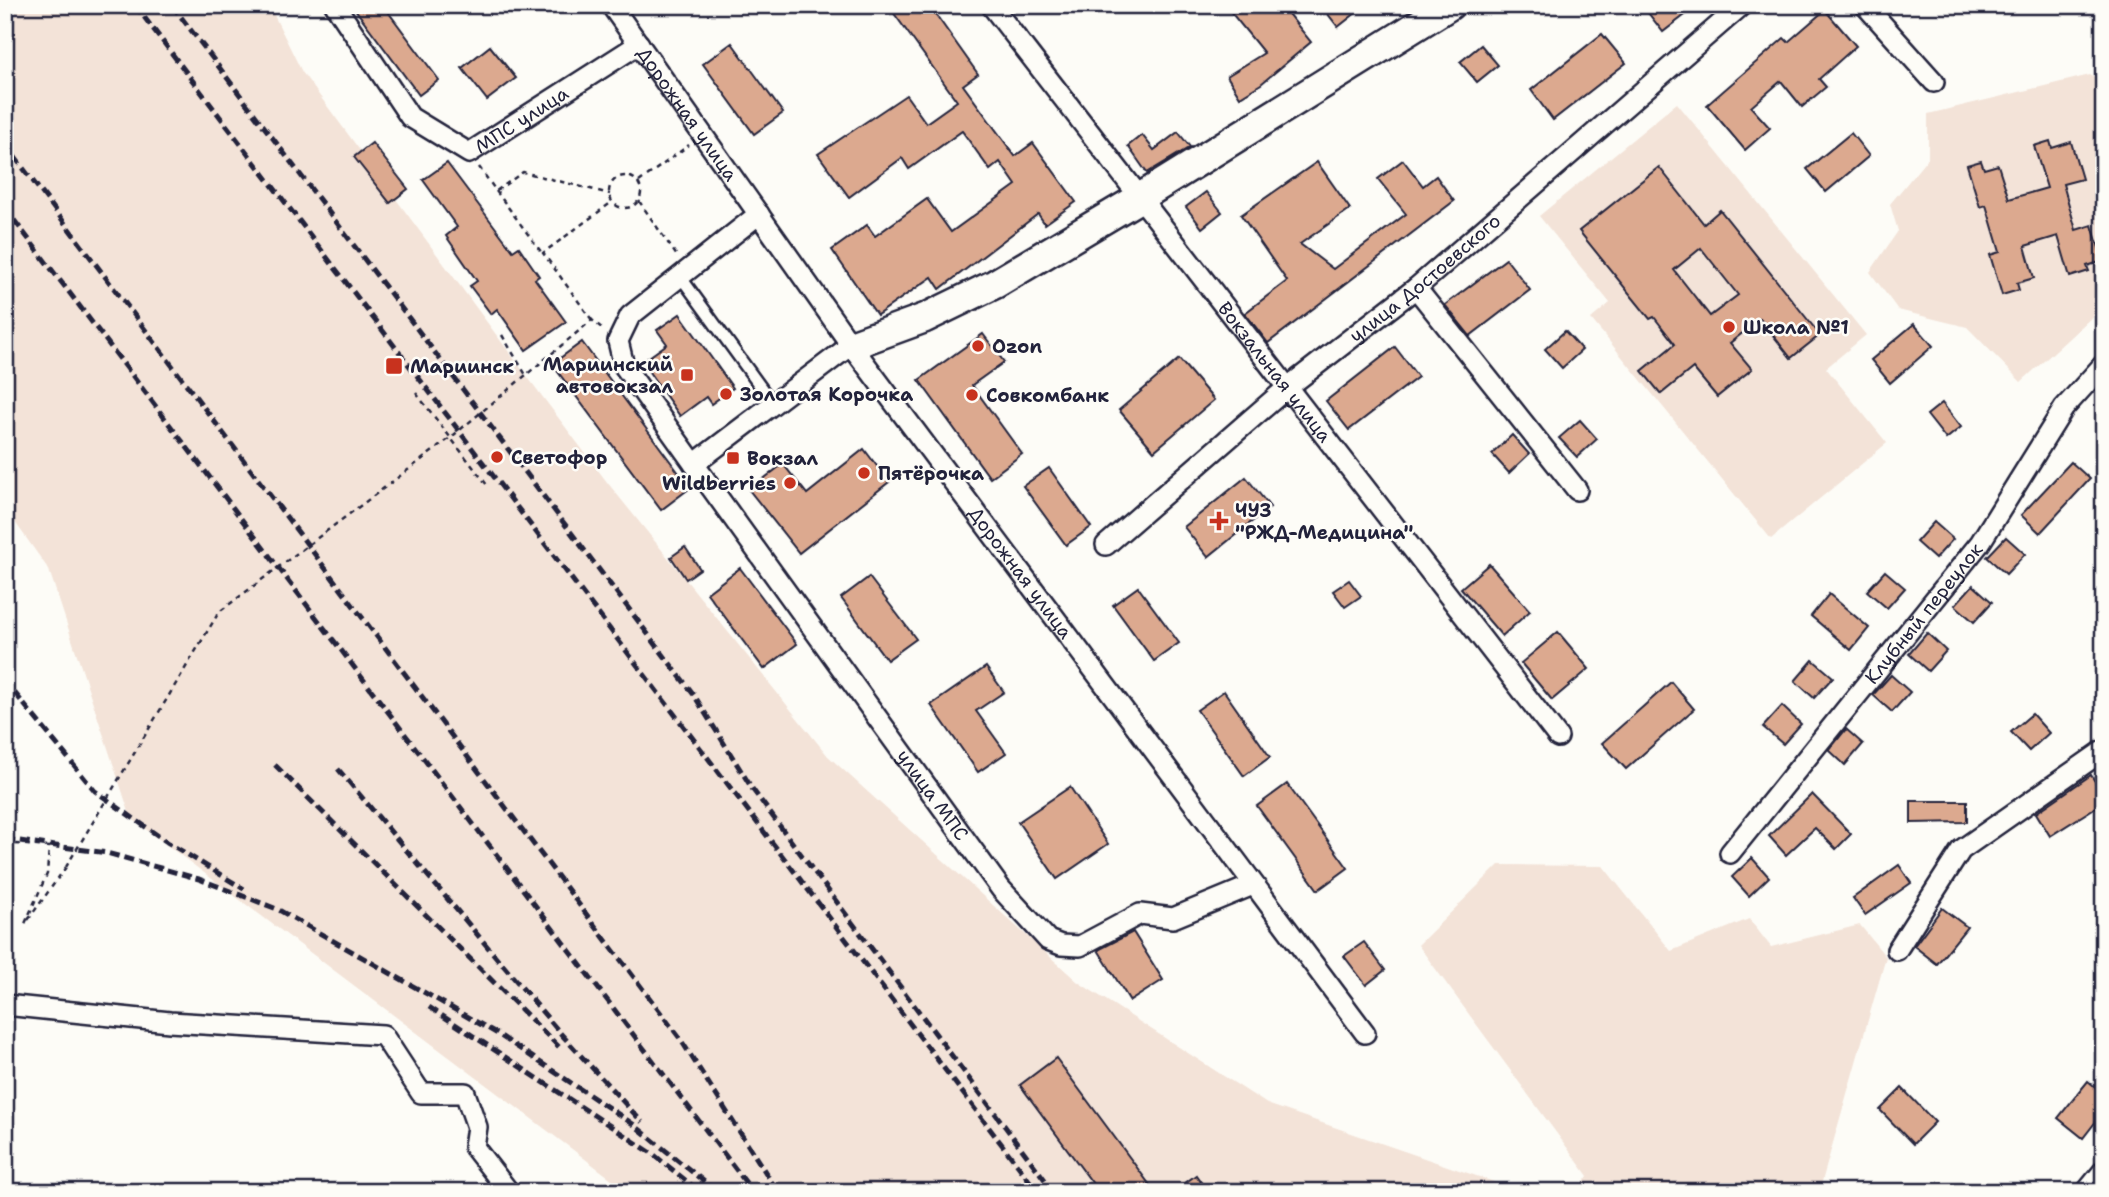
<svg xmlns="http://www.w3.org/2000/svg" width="2109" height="1197" font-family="'Shantell Sans',sans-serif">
	<rect width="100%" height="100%" fill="#fdfcf7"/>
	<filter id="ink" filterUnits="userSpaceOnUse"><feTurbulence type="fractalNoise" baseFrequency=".0143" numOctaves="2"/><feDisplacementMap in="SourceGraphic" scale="14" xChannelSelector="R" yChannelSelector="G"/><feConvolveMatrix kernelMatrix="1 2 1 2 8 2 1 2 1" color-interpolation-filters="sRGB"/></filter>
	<g filter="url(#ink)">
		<g fill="#f3e3d8">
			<polygon points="5,5 269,5 302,72 526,375 607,482 828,756 1078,982 1267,1104 1523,1192 629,1192 131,818 49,570 5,508"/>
			<polygon points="2090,75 2104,83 2104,306 2021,382 1967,327 1898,310 1870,272 1898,231 1890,204 1928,158 1928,114"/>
			<polygon points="1677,103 1866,335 1826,368 1887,443 1771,539 1591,319 1610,303 1539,216"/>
			<polygon points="1499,865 1603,866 1671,951 1749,919 1771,947 1860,925 1886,957 1819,1192 1576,1192 1588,1176 1418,945"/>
		</g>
		<g fill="#dca98f" stroke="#22223b" stroke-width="2" fill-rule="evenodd">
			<polygon points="352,5 383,5 439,80 419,95"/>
			<polygon points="888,5 929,5 978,74 963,85 1015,156 1033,143 1076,202 1045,224 1038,214 940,289 932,277 877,315 832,250 867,225 875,236 927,199 951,232 1016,185 1000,162 990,170 962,131 909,169 902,158 849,197 818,154 906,95 926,123 957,101"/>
			<polygon points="1225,5 1281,5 1311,42 1261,84 1240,97 1227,76 1264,53"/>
			<polygon points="1321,5 1366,5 1338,27"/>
			<polygon points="1642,5 1698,5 1663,32"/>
			<polygon points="1825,10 1856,46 1819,79 1826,87 1802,107 1781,81 1751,107 1770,128 1745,150 1707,105 1784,38 1788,42"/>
			<polygon points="1602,34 1626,63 1553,120 1531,90"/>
			<polygon points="732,43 783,113 754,134 703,64"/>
			<polygon points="1481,45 1498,65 1477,82 1460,62"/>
			<polygon points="490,46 516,78 487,100 462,68"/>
			<polygon points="1178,132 1190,147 1147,173 1128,146 1142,135 1154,150"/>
			<polygon points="1851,133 1869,156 1826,192 1807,169"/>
			<polygon points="2050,141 2052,148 2071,142 2082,179 2063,184 2076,230 2092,225 2103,261 2087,266 2089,271 2070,277 2058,236 2025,246 2034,278 2017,283 2019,290 2002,295 1990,255 2000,252 1986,205 1980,207 1967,165 1981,161 1984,169 1998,165 2009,199 2047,188 2034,146"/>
			<polygon points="372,143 408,189 390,203 354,157"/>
			<polygon points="1403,160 1423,186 1436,176 1454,201 1268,343 1245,313 1287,281 1241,215 1317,162 1350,209 1300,244 1333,269 1406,214 1378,179"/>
			<polygon points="447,163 513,251 519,247 539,276 535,279 566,322 526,350 497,309 491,314 470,286 477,281 446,236 457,227 423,180"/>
			<path d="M1659 167 1704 224 1720 210 1820 335 1791 358 1760 319 1730 343 1752 369 1717 397 1693 368 1661 394 1642 371 1675 344 1654 317 1650 319 1579 231ZM1701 248 1738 295 1710 316 1674 270Z"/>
			<polygon points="1206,192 1222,212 1202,228 1186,207"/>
			<polygon points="1506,259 1530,290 1470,336 1445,305"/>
			<polygon points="680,314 733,388 711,404 706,397 680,416 642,362 667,344 657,330"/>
			<polygon points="1914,324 1933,346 1890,383 1871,360"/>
			<polygon points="1565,331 1582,350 1562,368 1545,349"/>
			<polygon points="983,334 1004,362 972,385 1022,454 990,478 919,380"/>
			<polygon points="582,342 690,488 661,510 552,364"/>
			<polygon points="1395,347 1418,377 1349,430 1326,401"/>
			<polygon points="1179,359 1214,400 1154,451 1119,410"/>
			<polygon points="1942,403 1961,427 1946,439 1927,415"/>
			<polygon points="1580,420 1597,439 1577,457 1559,438"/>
			<polygon points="1512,435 1529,454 1509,473 1492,454"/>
			<polygon points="864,449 889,482 799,553 749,490 783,464 807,494"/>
			<polygon points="2071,462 2090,479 2040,533 2021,515"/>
			<polygon points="1049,468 1091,527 1066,545 1023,486"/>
			<polygon points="1246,477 1270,507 1208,557 1184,527"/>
			<polygon points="1934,522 1953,539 1935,559 1916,542"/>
			<polygon points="2006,537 2025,554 2006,574 1987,557"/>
			<polygon points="685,547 700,569 686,579 671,557"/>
			<polygon points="1489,564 1530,611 1502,636 1461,588"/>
			<polygon points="740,568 797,644 764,669 707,593"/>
			<polygon points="1885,571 1905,588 1887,608 1867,591"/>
			<polygon points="869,577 916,639 887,660 841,598"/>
			<polygon points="1349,580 1361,596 1345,607 1333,591"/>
			<polygon points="1973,585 1992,602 1974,622 1955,605"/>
			<polygon points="1138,587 1179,643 1154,661 1113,605"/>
			<polygon points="1829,594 1869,628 1851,650 1811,616"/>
			<polygon points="1558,632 1589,669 1552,700 1521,663"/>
			<polygon points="1927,633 1946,651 1928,671 1909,654"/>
			<polygon points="1813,660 1833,677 1814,698 1795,681"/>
			<polygon points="986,667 1004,692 976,711 1006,753 978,772 931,705"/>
			<polygon points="1891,675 1910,692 1892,712 1873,695"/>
			<polygon points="1671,682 1694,709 1626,769 1602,743"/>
			<polygon points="1224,691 1270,757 1244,776 1197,710"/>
			<polygon points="1782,706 1801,724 1783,744 1763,727"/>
			<polygon points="2032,714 2049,733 2029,751 2011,732"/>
			<polygon points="1846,729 1863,744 1845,765 1829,750"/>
			<polygon points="2091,775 2104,796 2104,802 2050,836 2036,813"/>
			<polygon points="1287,784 1348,868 1318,890 1257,806"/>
			<polygon points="1070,787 1108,844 1057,879 1018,822"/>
			<polygon points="1812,794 1851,834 1836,849 1815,828 1786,855 1769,836"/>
			<polygon points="1911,801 1967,801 1967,822 1911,823"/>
			<polygon points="1752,858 1769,877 1749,896 1732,877"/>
			<polygon points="1899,865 1911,883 1865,915 1853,898"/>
			<polygon points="1942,908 1967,927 1937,964 1914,946"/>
			<polygon points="1133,932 1163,980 1130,1001 1098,950"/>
			<polygon points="1364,942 1385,970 1366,985 1344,956"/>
			<polygon points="1056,1058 1155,1192 1099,1192 1020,1085"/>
			<polygon points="2088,1081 2104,1094 2104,1111 2083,1138 2058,1118"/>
			<polygon points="1902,1088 1935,1122 1913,1144 1880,1110"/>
			<polygon points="1196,1175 1208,1192 1173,1192"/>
		</g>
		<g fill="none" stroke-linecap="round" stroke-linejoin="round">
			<g stroke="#22223b" stroke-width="15">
				<polyline id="lane" points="680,276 773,404"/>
			</g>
			<g stroke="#22223b" stroke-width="24">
				<g id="street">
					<path id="s1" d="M335 5 410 117 469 153 639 44"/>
					<path id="s2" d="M611 5 851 345 1365 1033"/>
					<path id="s3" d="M991 5 1558 737"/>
					<polyline points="1865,5 1934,82"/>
					<polyline points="759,214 630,316 618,341 624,366 694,464 851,345"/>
					<polyline points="1416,288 1577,490"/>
					<path id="s4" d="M694 464 1001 889 1048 940 1061 945 1080 946 1140 914 1173 918 1253 885"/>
					<path id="s5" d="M1106 545 1288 387 1416 288 1742 5"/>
					<path id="s6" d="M1730 853 1980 543 2064 408 2104 364"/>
					<polyline points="1897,950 1961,850 2104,750"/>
					<polyline points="5,1005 170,1022 383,1035 421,1093 465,1093 477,1127 474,1147 509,1192"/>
					<polyline points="2086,1192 2104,1170"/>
				</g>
			</g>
			<g stroke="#22223b" stroke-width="33">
				<polyline id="secondary" points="851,345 925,318 995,284 1141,197 1450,5"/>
			</g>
			<g stroke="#22223b" stroke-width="2.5" stroke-dasharray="5 5" stroke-linecap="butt">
				<polyline points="479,167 496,191 523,172 610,194"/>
				<circle cx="625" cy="192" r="16"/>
				<polyline points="639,182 689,145"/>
				<polyline points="496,191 542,253"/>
				<polyline points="639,201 677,256"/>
				<polyline points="592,320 543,253 612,202"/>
				<polyline points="502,335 526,375 592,320 603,329"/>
				<polyline points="416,393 487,485"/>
				<polyline points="5,843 49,847 47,874 24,926"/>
				<polyline points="28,920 66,867"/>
			</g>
			<use href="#lane" stroke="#fdfcf7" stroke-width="10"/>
			<use href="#street" stroke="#fdfcf7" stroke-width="19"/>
			<use href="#secondary" stroke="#fdfcf7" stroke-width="28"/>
			<g stroke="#22223b" stroke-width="5" stroke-dasharray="10 5" stroke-linecap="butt">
				<polyline points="135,5 1038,1192"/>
				<polyline points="172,5 694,695 753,790 1054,1192"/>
				<polyline points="5,144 679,1037 778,1192"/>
				<polyline points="5,208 753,1192"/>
				<polyline points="5,681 95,791 167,842 244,889"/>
				<polyline points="275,765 561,1049"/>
				<polyline points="338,769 561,1034 642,1122"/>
				<polyline points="5,839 107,853 199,879 277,909 496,1033 633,1124 712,1188"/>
				<polyline points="429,1007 653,1154 700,1192"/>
			</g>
			<polyline stroke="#22223b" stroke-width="2.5" stroke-dasharray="5 5" stroke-linecap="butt" points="66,867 219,612 449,439 526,375"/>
		</g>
	</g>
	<g fill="#c8321e" stroke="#fdfcf7" stroke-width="2.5">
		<circle cx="1729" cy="327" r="7"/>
		<circle cx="978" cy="346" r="7"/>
		<rect x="385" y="357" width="18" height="18" rx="3.5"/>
		<rect x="680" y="368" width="14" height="14" rx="3.5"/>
		<circle cx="726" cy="394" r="7"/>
		<circle cx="972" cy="395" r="7"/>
		<circle cx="497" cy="457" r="7"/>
		<rect x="726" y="451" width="14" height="14" rx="3.5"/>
		<circle cx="864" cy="473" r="7"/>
		<circle cx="790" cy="483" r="7"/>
		<path d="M1215.5 510.5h7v7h7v7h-7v7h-7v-7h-7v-7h7z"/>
	</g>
	<g text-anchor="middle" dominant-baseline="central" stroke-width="5" stroke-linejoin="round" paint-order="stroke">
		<g font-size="19" fill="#22223b" stroke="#fdfcf7">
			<text stroke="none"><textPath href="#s2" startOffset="133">Дорожная улица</textPath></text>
			<text stroke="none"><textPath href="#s1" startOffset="266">МПС улица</textPath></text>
			<text stroke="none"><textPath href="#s5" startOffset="416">улица Достоевского</textPath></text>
			<text stroke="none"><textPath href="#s3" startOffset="464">Вокзальная улица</textPath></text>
			<text stroke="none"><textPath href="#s2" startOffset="700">Дорожная улица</textPath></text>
			<text stroke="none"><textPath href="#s6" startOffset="308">Клубный переулок</textPath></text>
			<text stroke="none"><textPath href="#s4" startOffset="408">улица МПС</textPath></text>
		</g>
		<g font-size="19" font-weight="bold" fill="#22223b" stroke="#fdfcf7" text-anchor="start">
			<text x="1743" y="327">Школа №1</text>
			<text x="992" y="346">Ozon</text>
			<text x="673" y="364" text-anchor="end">Мариинский<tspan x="673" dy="22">автовокзал</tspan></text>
			<text x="410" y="366">Мариинск</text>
			<text x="740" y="394">Золотая Корочка</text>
			<text x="986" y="395">Совкомбанк</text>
			<text x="511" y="457">Светофор</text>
			<text x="747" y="458">Вокзал</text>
			<text x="878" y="473">Пятёрочка</text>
			<text x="776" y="483" text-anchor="end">Wildberries</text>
			<text x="1235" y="510">ЧУЗ<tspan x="1235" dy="22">"РЖД-Медицина"</tspan></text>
		</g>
	</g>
	<rect width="2109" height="1197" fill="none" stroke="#fdfcf7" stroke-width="28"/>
	<rect x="14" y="14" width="2081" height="1169" fill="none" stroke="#22223b" stroke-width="2.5" filter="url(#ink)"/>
</svg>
